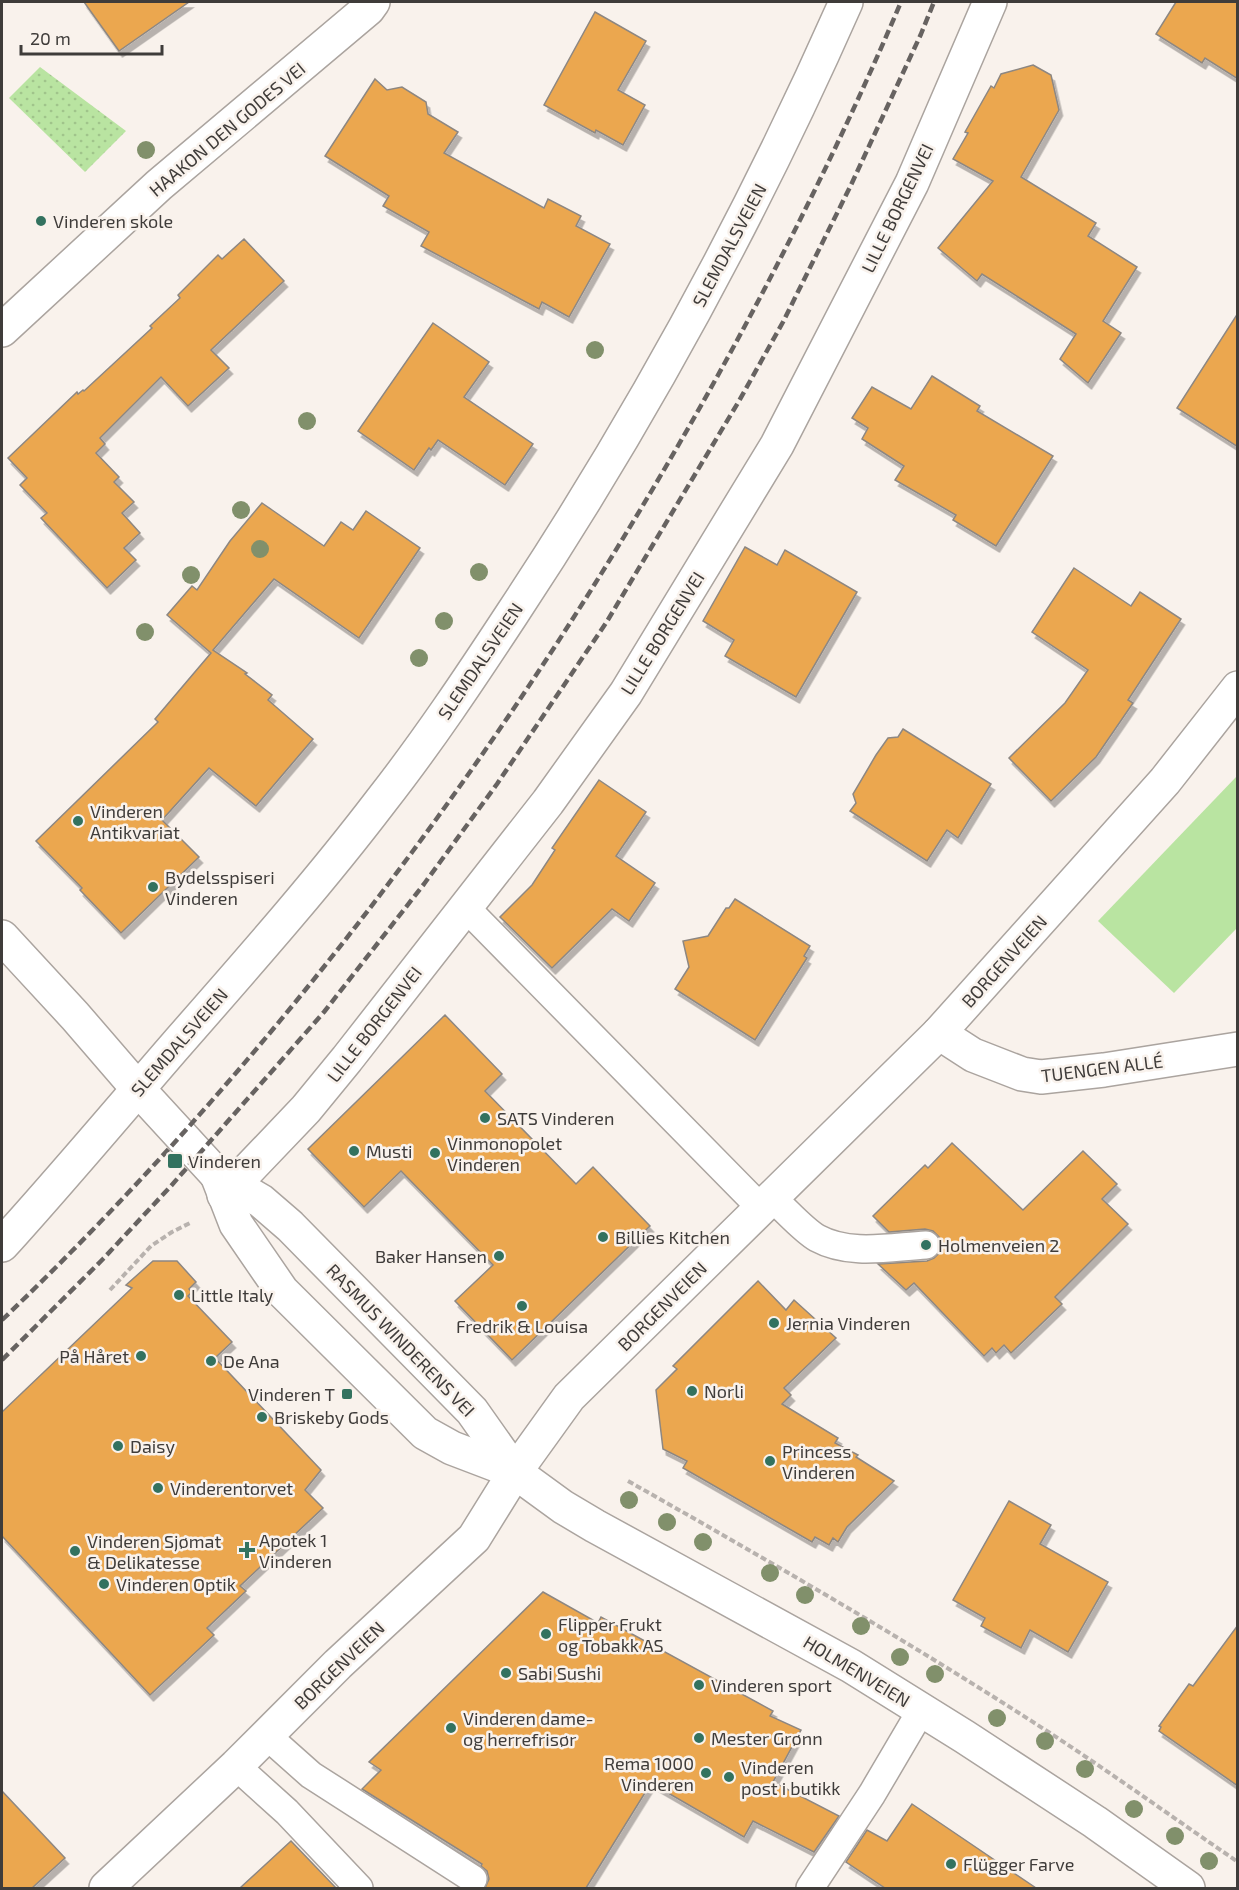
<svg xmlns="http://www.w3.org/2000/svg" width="1239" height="1890" font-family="'Exo 2',sans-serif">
	<defs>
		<pattern id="park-dots" width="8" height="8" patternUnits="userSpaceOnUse" patternTransform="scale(1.5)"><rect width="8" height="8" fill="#b9e4a1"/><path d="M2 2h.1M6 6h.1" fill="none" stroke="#a0c48b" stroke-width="1.8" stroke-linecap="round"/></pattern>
		<filter id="shadow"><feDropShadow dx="3.5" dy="6" stdDeviation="0" flood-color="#0004"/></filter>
	</defs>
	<rect width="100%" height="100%" fill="#f9f2ec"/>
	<polygon fill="url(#park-dots)" points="40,67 126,131 85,172 9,98"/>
	<polygon fill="#b9e4a1" points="1237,776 1237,928 1174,993 1098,921"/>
	<g fill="#eba750" stroke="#8d8782" stroke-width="1.5" filter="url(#shadow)">
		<polygon points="84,2 189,2 119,51"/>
		<polygon points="1176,2 1238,2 1238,79 1205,58 1202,63 1156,34"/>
		<polygon points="595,12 646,41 618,90 645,105 623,145 596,130 595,133 544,105"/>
		<polygon points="1033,65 1051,75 1059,110 1021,177 1096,223 1088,236 1137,267 1103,321 1121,333 1088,383 1060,359 1076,334 982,274 977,281 938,248 993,181 953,159 968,133 965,132 991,86 994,88 1001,74"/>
		<polygon points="375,79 387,90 402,87 426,102 428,114 458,132 444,153 544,208 548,199 581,216 576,226 610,244 569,317 542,302 539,309 421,246 429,232 383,206 389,196 325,156"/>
		<polygon points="244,239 284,281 211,350 229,368 188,406 161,377 100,438 105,444 96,453 119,477 114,482 134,502 122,513 140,533 124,548 136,560 107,588 41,518 47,513 20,485 27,478 8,458 77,392 78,394 83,390 84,391 152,328 150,326 180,298 178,295 218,255 222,259"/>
		<polygon points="1238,313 1238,447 1177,408"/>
		<polygon points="433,323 489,362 464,397 533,444 505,485 438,440 431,450 429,448 414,470 358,431"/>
		<polygon points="932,376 980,406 977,411 1053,456 996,546 953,520 956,515 895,480 904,466 862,439 868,428 852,418 872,387 911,409"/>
		<polygon points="262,503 324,546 341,522 353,530 366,511 420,548 359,638 274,579 213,650 247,673 245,674 272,695 268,700 313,739 256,806 209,768 162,820 199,857 121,933 80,890 82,888 36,841 158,722 155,719 211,653 167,615 192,586 197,590 230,541"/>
		<polygon points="745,547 777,565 785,550 857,592 796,697 725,656 734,640 703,621"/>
		<polygon points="1074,568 1131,606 1140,592 1181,619 1128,700 1133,703 1096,757 1051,801 1009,758 1065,703 1088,670 1032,632"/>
		<polygon points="903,729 991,784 958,838 947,830 927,861 850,811 856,803 853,794 876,755 888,738 898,737"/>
		<polygon points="599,780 646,812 616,856 655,883 629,921 612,909 552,968 500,917 532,885 555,850 552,848"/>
		<polygon points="735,899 810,946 804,956 807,958 755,1040 675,989 689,967 683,941 708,936 726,908 729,908"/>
		<polygon points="445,1015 502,1074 485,1091 576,1184 593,1167 650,1226 512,1360 455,1301 493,1265 401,1171 364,1207 308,1149"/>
		<polygon points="952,1143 1023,1210 1083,1151 1117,1184 1102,1199 1128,1224 1055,1297 1062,1304 1011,1353 1004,1345 996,1353 992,1348 984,1356 914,1283 906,1290 878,1264 927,1261 934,1258 940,1252 942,1243 939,1237 933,1231 925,1229 889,1232 873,1216 925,1165 928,1168"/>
		<polygon points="153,1261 177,1261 196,1282 189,1289 192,1292 188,1296 232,1342 215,1358 321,1470 305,1490 323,1508 240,1586 246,1591 207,1628 214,1635 150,1695 2,1536 2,1412 132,1288 126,1285"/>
		<polygon points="758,1281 786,1310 794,1300 836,1338 784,1388 791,1395 782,1404 838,1438 835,1443 858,1455 856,1457 894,1481 847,1527 838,1542 833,1538 829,1545 815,1537 812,1542 683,1468 687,1461 663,1449 656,1390 677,1369 673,1366"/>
		<polygon points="1009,1501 1051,1525 1040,1544 1108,1582 1068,1652 1030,1630 1021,1648 981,1626 985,1618 953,1600"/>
		<polygon points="543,1592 598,1623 601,1617 773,1711 770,1716 801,1730 773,1782 839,1816 814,1852 753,1821 744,1837 651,1783 586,1888 485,1888 489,1879 487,1871 481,1866 482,1864 362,1789 381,1770 369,1762"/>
		<polygon points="1238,1625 1238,1786 1159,1731 1161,1727 1159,1726 1189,1684 1193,1686"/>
		<polygon points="2,1791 65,1858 32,1888 2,1888"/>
		<polygon points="912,1804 1036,1888 885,1888 846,1862 867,1830 887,1841"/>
		<polygon points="291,1841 336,1888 240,1888"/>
	</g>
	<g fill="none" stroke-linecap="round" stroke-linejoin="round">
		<g stroke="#aba49f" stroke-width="30">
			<g id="service">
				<polyline points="465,907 761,1208"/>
				<path d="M772 1198C785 1209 803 1230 817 1238 850 1256 890 1247 926 1245"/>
				<polyline points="266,1735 311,1775 473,1879"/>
				<polyline points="236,1766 287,1812 359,1888"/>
				<polyline points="810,1888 872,1794 922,1709"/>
			</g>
		</g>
		<g stroke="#aba49f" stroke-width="36">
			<g id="minor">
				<polyline points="2,330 159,185 368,9 373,2"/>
				<polyline points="2,937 75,1016 138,1089"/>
				<polyline points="939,1033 973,1055 1022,1074 1041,1077 1104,1070 1238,1049"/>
				<polyline points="224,1195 306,1109 347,1059 548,802 626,693 777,445 912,183 990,2"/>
				<polyline points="106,1888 236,1766 338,1664 474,1538 515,1472 569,1397 939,1033 1165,781 1238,688"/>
			</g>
		</g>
		<g stroke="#aba49f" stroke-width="36">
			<g id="tertiary">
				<polyline points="138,1089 217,1175 261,1201 290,1226 472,1411 515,1472"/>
				<polyline points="217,1175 236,1224 282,1291 425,1433 452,1448 515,1472 563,1507 595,1526 851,1666 965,1737 1095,1822 1188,1888"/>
			</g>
		</g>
		<g stroke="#aba49f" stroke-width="36">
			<path id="secondary" d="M2 1245C61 1180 118 1112 176 1045 246 965 317 885 381 801 428 741 470 678 512 614 641 419 752 215 846 2"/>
		</g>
		<g stroke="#b8b2ae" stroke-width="4" stroke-dasharray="6 3" stroke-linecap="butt">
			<polyline points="110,1290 151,1246 172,1232 190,1223"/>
			<path d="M628 1481C771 1562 913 1644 1050 1733 1114 1775 1175 1819 1238 1862"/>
		</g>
		<use href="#service" stroke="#fff" stroke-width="27"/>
		<use href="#minor" stroke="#fff" stroke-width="33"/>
		<use href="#tertiary" stroke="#fff" stroke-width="33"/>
		<use href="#secondary" stroke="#fff" stroke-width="33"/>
		<g stroke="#676361" stroke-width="4.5" stroke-dasharray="9 4.5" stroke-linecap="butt">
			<path d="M2 1320C235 1097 436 840 606 566 718 385 818 197 901 2"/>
			<polyline points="2,1360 103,1259 170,1187 324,1012 424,884 497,784 606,623 739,401 783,322 851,185 921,34 934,2"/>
		</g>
	</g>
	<g fill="#81906b">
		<circle cx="146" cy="150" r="9"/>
		<circle cx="595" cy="350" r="9"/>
		<circle cx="307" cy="421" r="9"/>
		<circle cx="241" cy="510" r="9"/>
		<circle cx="260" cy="549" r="9"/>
		<circle cx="479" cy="572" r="9"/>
		<circle cx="191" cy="575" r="9"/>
		<circle cx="444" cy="621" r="9"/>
		<circle cx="145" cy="632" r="9"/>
		<circle cx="419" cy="658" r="9"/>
		<circle cx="629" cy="1500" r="9"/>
		<circle cx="667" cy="1522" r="9"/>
		<circle cx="703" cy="1542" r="9"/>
		<circle cx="770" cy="1573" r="9"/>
		<circle cx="805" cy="1595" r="9"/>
		<circle cx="861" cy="1626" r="9"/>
		<circle cx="900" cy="1657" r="9"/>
		<circle cx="935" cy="1674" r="9"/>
		<circle cx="997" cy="1718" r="9"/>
		<circle cx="1045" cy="1741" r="9"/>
		<circle cx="1085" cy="1769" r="9"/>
		<circle cx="1134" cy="1809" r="9"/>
		<circle cx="1175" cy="1836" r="9"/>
		<circle cx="1209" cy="1861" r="9"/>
	</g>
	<g fill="#33725f" stroke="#f9f2ec" stroke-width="2">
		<circle cx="41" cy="221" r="6"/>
		<circle cx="78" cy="821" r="6"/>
		<circle cx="153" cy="887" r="6"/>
		<circle cx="485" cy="1118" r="6"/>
		<circle cx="354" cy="1151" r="6"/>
		<circle cx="435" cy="1153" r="6"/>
		<rect x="167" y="1153" width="16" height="16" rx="3"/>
		<circle cx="603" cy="1237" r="6"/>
		<circle cx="926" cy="1245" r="6"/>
		<circle cx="499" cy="1256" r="6"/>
		<circle cx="179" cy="1295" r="6"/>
		<circle cx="522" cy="1306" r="6"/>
		<circle cx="774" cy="1323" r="6"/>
		<circle cx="141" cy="1356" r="6"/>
		<circle cx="211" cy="1361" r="6"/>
		<circle cx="692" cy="1391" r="6"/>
		<rect x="341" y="1388" width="12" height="12" rx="3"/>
		<circle cx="262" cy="1417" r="6"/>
		<circle cx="118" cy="1446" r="6"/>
		<circle cx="770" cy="1461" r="6"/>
		<circle cx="158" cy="1488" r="6"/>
		<path d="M244 1541h6v6h6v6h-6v6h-6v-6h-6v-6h6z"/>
		<circle cx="75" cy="1551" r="6"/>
		<circle cx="104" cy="1584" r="6"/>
		<circle cx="546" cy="1634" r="6"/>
		<circle cx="506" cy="1673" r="6"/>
		<circle cx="699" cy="1685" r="6"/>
		<circle cx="451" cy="1728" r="6"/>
		<circle cx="699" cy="1738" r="6"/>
		<circle cx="706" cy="1773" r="6"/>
		<circle cx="729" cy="1777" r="6"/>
		<circle cx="951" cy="1864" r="6"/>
	</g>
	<g text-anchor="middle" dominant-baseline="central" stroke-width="5" stroke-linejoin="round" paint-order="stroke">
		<g font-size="18" fill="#3f3c3a" stroke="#f9f2ec">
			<text transform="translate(227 129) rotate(-40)">HAAKON DEN GODES VEI</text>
			<text transform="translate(897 208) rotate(-64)">LILLE BORGENVEI</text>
			<text transform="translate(729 245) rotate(-62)">SLEMDALSVEIEN</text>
			<text transform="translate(662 633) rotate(-58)">LILLE BORGENVEI</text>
			<text transform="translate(480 661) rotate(-56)">SLEMDALSVEIEN</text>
			<text transform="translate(1004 961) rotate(-48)">BORGENVEIEN</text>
			<text transform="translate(374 1024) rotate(-52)">LILLE BORGENVEI</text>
			<text transform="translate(179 1042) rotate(-49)">SLEMDALSVEIEN</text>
			<text transform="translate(1102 1068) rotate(-7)">TUENGEN ALLÉ</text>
			<text transform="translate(662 1306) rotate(-45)">BORGENVEIEN</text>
			<text transform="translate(401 1340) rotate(46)">RASMUS WINDERENS VEI</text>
			<text transform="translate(339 1665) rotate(-44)">BORGENVEIEN</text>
			<text transform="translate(857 1671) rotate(31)">HOLMENVEIEN</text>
		</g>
		<g font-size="18" fill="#3f3c3a" stroke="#f9f2ec" text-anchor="start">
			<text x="53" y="221">Vinderen skole</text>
			<text x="90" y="811">Vinderen<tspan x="90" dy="21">Antikvariat</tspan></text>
			<text x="165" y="877">Bydelsspiseri<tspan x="165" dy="21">Vinderen</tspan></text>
			<text x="497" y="1118">SATS Vinderen</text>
			<text x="447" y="1143">Vinmonopolet<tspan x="447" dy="21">Vinderen</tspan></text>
			<text x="366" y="1151">Musti</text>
			<text x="188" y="1161">Vinderen</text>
			<text x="615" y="1237">Billies Kitchen</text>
			<text x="938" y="1245">Holmenveien 2</text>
			<text x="487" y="1256" text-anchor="end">Baker Hansen</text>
			<text x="191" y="1295">Little Italy</text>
			<text x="786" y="1323">Jernia Vinderen</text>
			<text x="522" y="1326" text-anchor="middle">Fredrik &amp; Louisa</text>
			<text x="129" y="1356" text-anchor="end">På Håret</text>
			<text x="223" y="1361">De Ana</text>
			<text x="704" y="1391">Norli</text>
			<text x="335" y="1394" text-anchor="end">Vinderen T</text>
			<text x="274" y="1417">Briskeby Gods</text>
			<text x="130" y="1446">Daisy</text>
			<text x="782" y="1451">Princess<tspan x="782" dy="21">Vinderen</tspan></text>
			<text x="170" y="1488">Vinderentorvet</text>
			<text x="259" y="1540">Apotek 1<tspan x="259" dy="21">Vinderen</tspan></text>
			<text x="87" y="1541">Vinderen Sjømat<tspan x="87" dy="21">&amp; Delikatesse</tspan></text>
			<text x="116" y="1584">Vinderen Optik</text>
			<text x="558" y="1624">Flipper Frukt<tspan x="558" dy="21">og Tobakk AS</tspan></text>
			<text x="518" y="1673">Sabi Sushi</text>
			<text x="711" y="1685">Vinderen sport</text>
			<text x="463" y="1718">Vinderen dame-<tspan x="463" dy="21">og herrefrisør</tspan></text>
			<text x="711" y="1738">Mester Grønn</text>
			<text x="694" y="1763" text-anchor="end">Rema 1000<tspan x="694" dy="21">Vinderen</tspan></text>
			<text x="741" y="1767">Vinderen<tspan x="741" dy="21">post i butikk</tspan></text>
			<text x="963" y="1864">Flügger Farve</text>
		</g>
	</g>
	<rect width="1239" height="1890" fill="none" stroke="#3f3c3a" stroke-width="6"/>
	<path d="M21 45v9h141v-9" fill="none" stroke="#3f3c3a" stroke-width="3"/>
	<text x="30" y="45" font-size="18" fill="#3f3c3a" stroke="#f9f2ec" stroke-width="4.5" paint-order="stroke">20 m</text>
</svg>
